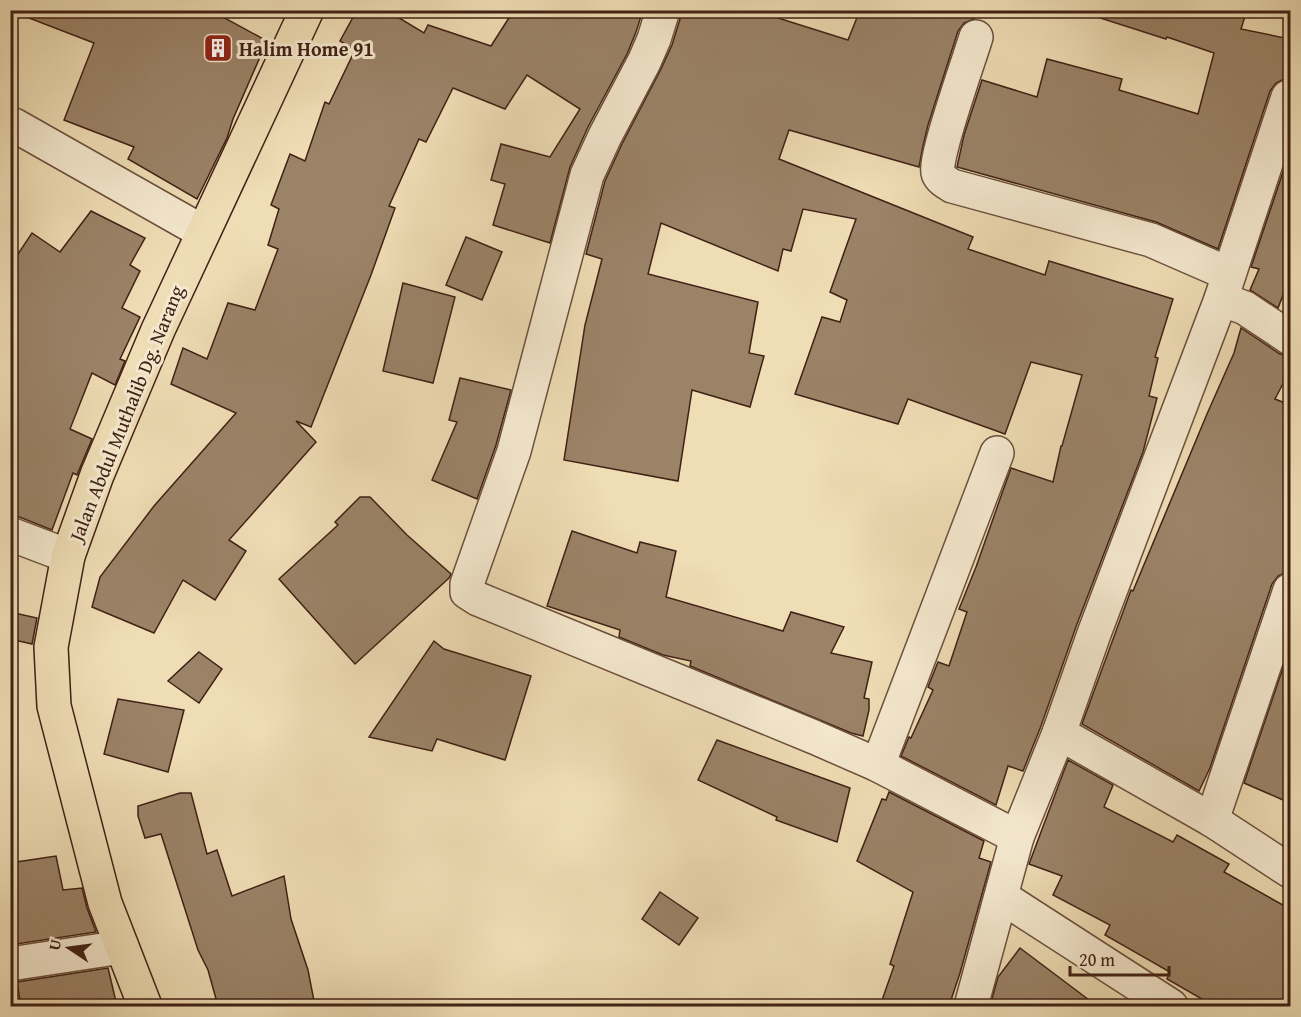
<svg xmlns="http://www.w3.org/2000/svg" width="1301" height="1017" font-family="'Gentium Book Plus',serif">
	<rect width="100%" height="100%" fill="#efddb5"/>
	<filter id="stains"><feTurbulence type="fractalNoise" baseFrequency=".00333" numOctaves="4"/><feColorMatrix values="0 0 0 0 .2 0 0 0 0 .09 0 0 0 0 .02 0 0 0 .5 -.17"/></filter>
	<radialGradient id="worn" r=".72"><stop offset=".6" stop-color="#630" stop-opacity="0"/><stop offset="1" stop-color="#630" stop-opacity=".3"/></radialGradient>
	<g fill="#9b8368" stroke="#402115" stroke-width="1.5">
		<polygon points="16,10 210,10 267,41 233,119 227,138 197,199 128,159 134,147 64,120 94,43 16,13"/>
		<polygon points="357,10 386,10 424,33 428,25 491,46 514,10 643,10 636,32 627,54 588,127 570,167 550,243 493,225 505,184 491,180 501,144 550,157 580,109 527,75 505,109 453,88 426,142 419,139 389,206 395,208 371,275 311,427 296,421 316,442 229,540 246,551 215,600 183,580 154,633 92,607 100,577 154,506 236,413 171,384 183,348 207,359 228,303 255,310 278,249 268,245 279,209 271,205 290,154 305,161 325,102 329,104 355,50 340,41"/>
		<polygon points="681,10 780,10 778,18 848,40 860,10 976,10 974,19 964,23 958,31 928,125 923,146 919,167 789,130 779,159 973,237 968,249 1045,275 1049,261 1173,299 1155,357 1158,358 1149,396 1157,398 1143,452 1077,624 1041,726 1023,771 1008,766 996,805 901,756 909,737 911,738 933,690 928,687 938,662 949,666 967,612 959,609 976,567 1011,468 1053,482 1061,446 1062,446 1082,375 1031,362 1005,434 908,399 898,424 795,394 822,317 840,322 847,300 830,292 856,219 803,209 791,251 783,249 778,271 661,223 648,274 758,302 749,353 764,356 750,407 692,390 678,481 564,460 585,325 602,259 586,254 605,181 622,144 661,69 672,45 681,16"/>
		<polygon points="1094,10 1247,10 1241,29 1290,39 1290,79 1284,79 1276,83 1270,91 1218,249 1156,222 957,167 964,135 982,80 1037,97 1047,59 1122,79 1119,90 1198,114 1214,53 1167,37 1166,39 1094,16"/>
		<polygon points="1283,172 1290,174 1290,277 1278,308 1250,290 1259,269 1251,267"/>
		<polygon points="91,211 145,238 130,265 140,271 122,308 140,317 120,359 125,361 115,385 92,373 70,429 92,439 77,475 73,473 52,530 17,516 10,516 10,266 32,233 60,252"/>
		<polygon points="466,237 502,252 482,300 446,285"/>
		<polygon points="403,283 455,297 433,383 383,371"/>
		<polygon points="1241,328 1280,354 1290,356 1290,370 1275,399 1290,405 1290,572 1286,572 1278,576 1272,584 1210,768 1199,791 1082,724 1131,590 1133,591 1207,414 1234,353"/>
		<polygon points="460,378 511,390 496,445 477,499 432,480 457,422 449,420"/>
		<polygon points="360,497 370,497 407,535 451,574 449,578 355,664 279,579 338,525 335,522"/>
		<polygon points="572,531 637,553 640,542 676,551 666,597 783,631 791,612 844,627 831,653 872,662 864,698 869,699 869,710 863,736 851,733 690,666 691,661 663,655 619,637 620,630 547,606"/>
		<polygon points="10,612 37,618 32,644 10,639"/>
		<polygon points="434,641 444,649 531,676 505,760 437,739 432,751 369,737"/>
		<polygon points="1290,647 1290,803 1244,783"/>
		<polygon points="199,652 222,669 199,703 168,681"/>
		<polygon points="118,699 184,710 168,772 104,754"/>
		<polygon points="717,740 850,788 837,842 776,820 777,817 698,780"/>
		<polygon points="1068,760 1113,785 1104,807 1173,842 1177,835 1229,864 1224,872 1290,909 1290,1006 1214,1006 1167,979 1170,972 1105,935 1110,925 1053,895 1062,876 1029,864"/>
		<polygon points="889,792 984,841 979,858 991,862 960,973 949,1006 880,1006 894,966 890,964 913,892 857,861 882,799 886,800"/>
		<polygon points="180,793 191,793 207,854 217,850 232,896 284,876 291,919 308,970 315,1006 218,1006 208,970 198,950 161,834 145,838 138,816 138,806"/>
		<polygon points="56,856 63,890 82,888 87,908 96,932 10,945 10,863"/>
		<polygon points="660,892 698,918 679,945 642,919"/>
		<polygon points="1020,948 1097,1006 990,1006 998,977"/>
		<polygon points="108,968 117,1006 21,1006 17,982"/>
	</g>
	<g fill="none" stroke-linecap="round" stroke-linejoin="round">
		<g stroke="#6c503d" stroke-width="36">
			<g id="street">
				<polyline points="663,10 654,39 644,62 605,136 587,175 514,451 467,584 467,592 478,599 814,737 878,765 1017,837"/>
				<path d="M976 37C970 57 933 161 938 173 940 179 947 183 952 186L1151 240 1229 274"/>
				<polyline points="14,125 203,232"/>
				<polyline points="1221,299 1245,308 1290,338"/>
				<polyline points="10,534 68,556"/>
				<polyline points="1059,733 1212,820 1290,871"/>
				<polyline points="878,765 997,453"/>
				<polyline points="1212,820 1290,590"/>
				<polyline points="1002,897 1171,1006"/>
				<polyline points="10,964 122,947"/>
				<polyline points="971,1006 1017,837 1059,733 1095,631 1221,299 1288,97"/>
			</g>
		</g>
		<g stroke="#402115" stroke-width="36">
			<polyline id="primary" points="145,1006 105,903 54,706 51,647 68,556 97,475 158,330 307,10"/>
		</g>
		<use href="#street" stroke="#f5e9cf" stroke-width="33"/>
		<use href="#primary" stroke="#efddb5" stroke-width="33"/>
	</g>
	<defs>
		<g id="building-square" transform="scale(1.5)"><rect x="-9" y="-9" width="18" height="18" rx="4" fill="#8f2418" stroke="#f5e9cf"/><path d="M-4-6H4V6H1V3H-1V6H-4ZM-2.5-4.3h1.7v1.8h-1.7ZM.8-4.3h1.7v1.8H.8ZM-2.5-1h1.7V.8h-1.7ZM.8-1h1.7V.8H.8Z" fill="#fff"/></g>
	</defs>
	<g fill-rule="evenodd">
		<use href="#building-square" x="218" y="48"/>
	</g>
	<g text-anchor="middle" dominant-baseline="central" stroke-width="6" stroke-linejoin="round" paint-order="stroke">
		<g font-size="20" font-weight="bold" fill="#402115" stroke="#f5e9cf" text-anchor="start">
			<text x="239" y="48">Halim Home 91</text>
		</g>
		<g font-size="20" fill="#402115" stroke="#f5e9cf">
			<text transform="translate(126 413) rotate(-68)">Jalan Abdul Muthalib Dg. Narang</text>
		</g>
	</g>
	<rect width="1301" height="1017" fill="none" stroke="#efddb5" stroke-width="36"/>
	<rect x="12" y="12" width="1277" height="993" fill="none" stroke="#402115" stroke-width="3"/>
	<rect x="18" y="18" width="1265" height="981" fill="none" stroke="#402115" stroke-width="1.5"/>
	<g transform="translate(69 948) rotate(283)" stroke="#f5e9cf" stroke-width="4.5" paint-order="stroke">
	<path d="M0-4.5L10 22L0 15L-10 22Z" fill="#402115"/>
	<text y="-9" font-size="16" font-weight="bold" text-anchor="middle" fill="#402115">U</text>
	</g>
	<path d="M1070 966v9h99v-9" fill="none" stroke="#402115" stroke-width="3"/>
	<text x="1079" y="966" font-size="18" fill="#402115" stroke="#f5e9cf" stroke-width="4.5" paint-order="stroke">20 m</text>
	<rect width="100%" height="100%" filter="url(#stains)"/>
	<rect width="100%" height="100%" fill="url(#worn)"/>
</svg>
